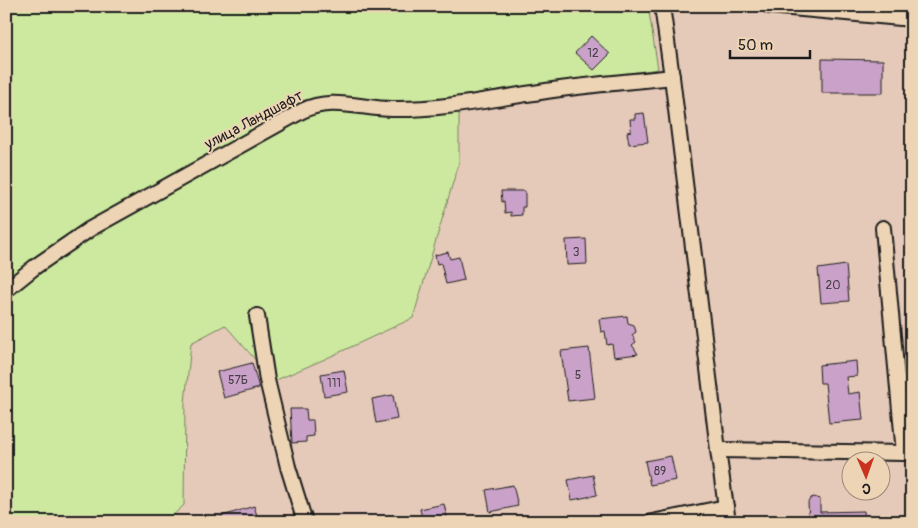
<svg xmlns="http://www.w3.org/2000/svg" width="918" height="528" font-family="Pangolin,sans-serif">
	<rect width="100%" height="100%" fill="#e6cab9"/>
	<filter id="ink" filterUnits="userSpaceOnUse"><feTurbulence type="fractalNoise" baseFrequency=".02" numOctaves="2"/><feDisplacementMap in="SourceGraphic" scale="10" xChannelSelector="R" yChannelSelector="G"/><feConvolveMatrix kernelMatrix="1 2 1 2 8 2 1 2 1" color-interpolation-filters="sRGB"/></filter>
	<g filter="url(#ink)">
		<polygon fill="#cde99f" stroke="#74825e" points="6,6 648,6 658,69 459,98 459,162 413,318 325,359 274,381 225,325 191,343 185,403 184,505 166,522 6,522"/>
		<g fill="#caa2c9" stroke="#1c1c1c">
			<polygon points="591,36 610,54 594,70 575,53"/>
			<polygon points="822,59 883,60 883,93 822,93"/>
			<polygon points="644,113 648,142 629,144 627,132 631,131 630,119 635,119 635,114"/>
			<polygon points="501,191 525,191 525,207 522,207 522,215 511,216 511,212 505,213 504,201 502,202"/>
			<polygon points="586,239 587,264 567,265 566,240"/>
			<polygon points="448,252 450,259 459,257 464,280 446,284 441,263 437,264 435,255"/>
			<polygon points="846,265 849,301 821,303 818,269"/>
			<polygon points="627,316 628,323 634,325 636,332 632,335 636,342 632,345 638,354 614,357 612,344 607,345 605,331 601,332 599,319"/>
			<polygon points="589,348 595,398 568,401 561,351"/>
			<polygon points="856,361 857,376 846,377 848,394 860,392 863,420 829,423 825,383 820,383 819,365"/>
			<polygon points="252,363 259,388 224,398 217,372"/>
			<polygon points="344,370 348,392 324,396 321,374"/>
			<polygon points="393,395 397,419 376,423 372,399"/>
			<polygon points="290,409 306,409 307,420 313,420 314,436 306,437 306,442 292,443"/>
			<polygon points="671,456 676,480 650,485 645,461"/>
			<polygon points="593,475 597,495 572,500 568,480"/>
			<polygon points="513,485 518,506 490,512 486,490"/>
			<polygon points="814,497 820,499 820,512 864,511 865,522 809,522 808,502 811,498"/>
			<polygon points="444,504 448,522 423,522 420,509"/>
			<polygon points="254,506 259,522 210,522 210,520"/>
		</g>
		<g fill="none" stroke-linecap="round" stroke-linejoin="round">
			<g stroke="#1c1c1c" stroke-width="18">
				<g id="minor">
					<polyline points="662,6 672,77 718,450 728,522"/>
					<polyline points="769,6 912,19"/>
					<polyline points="883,228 904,453"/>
					<path d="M6 290 36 266 90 229 302 111C331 96 362 109 392 109 440 110 492 99 540 92 584 85 628 82 672 77"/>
					<polyline points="257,316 267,380 288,467 305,522"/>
					<polyline points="718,450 904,453 911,448"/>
					<polyline points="652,522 726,507"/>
				</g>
			</g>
			<use href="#minor" stroke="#edd4b5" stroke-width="14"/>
		</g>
	</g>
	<g text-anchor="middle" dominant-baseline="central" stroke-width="4" stroke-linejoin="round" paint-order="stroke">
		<g font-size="12" fill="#483e47">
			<text x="593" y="53">12</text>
			<text x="576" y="252">3</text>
			<text x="833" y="285">20</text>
			<text x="578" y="375">5</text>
			<text x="238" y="380">57Б</text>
			<text x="334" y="383">111</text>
			<text x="660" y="471">89</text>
		</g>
		<g font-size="15" fill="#1c1c1c" stroke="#edd4b5">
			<text transform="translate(254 120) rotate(-28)">улица Ландшафт</text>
		</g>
	</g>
	<rect width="918" height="528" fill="none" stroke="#edd4b5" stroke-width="25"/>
	<rect x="12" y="12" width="893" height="503" fill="none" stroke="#1c1c1c" stroke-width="2" filter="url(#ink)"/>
	<g transform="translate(866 476) rotate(178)"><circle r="24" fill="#edd4b5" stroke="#998a78"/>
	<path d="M0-4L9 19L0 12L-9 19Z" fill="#c8321e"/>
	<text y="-8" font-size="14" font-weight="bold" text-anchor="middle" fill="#1c1c1c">С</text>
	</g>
	<path d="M730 50v8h80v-8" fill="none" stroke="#1c1c1c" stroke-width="2.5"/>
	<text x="738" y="50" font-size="15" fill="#1c1c1c" stroke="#edd4b5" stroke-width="4" paint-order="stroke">50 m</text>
</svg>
